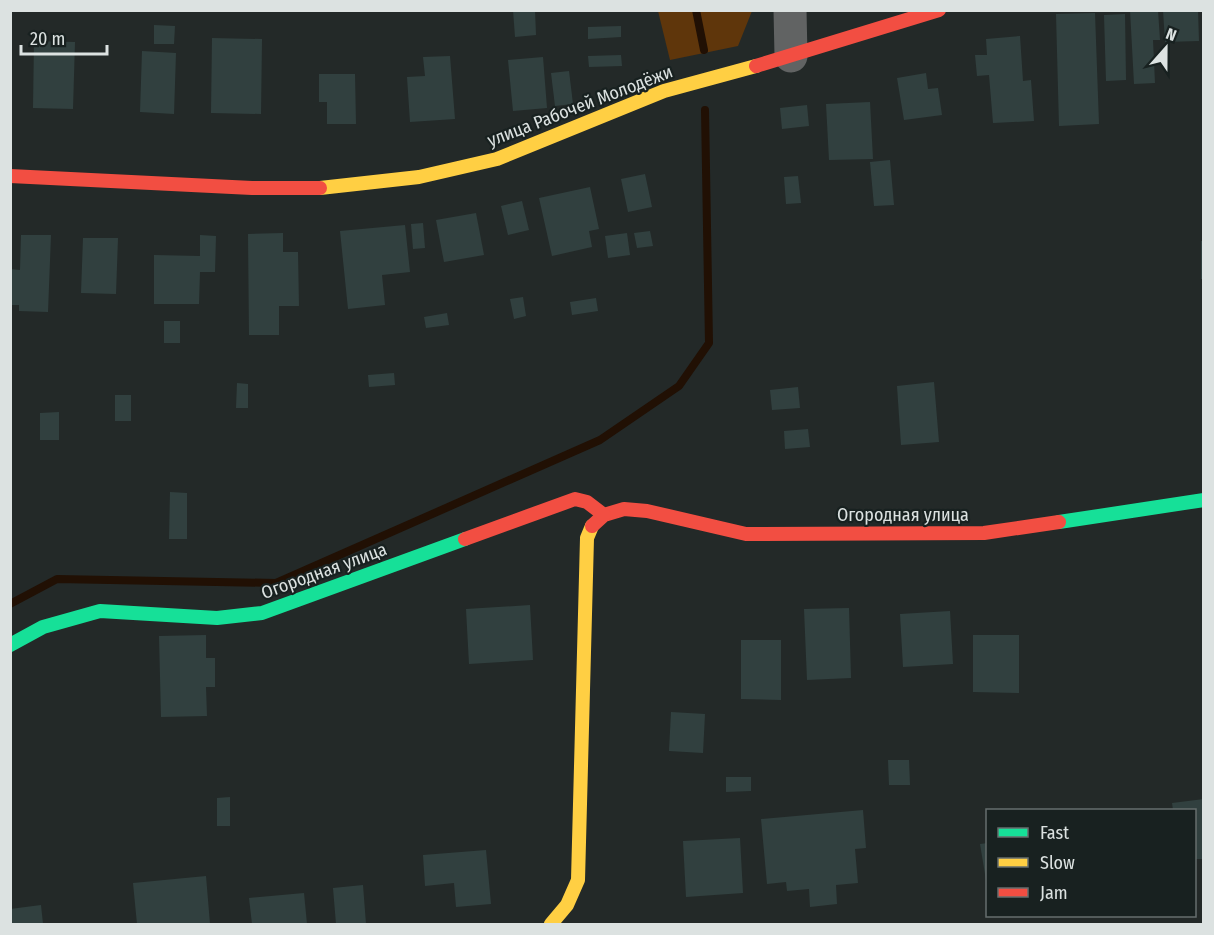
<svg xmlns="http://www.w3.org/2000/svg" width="1214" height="935" font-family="'Fira Sans Condensed',sans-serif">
	<rect width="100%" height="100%" fill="#232928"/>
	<polygon fill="#5f360b" points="658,11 658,10 752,11 738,46 670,60"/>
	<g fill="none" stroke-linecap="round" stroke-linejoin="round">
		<g stroke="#211004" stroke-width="8">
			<polyline points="696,10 704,50"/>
			<polyline points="10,604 57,579 276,583 600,440 679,386 709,343 705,110"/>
		</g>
	</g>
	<g fill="#31403f">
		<polygon points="513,10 535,10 536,35 515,37"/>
		<polygon points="1130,10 1158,10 1160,40 1153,40 1155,83 1134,84"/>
		<polygon points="1163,10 1198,10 1199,41 1165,42"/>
		<polygon points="1095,13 1099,124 1059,126 1056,14"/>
		<polygon points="1125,14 1126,80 1106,81 1104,15"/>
		<polygon points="154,25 175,26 174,44 154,44"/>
		<polygon points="621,26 621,37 588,39 588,27"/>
		<polygon points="1020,36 1023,81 1031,80 1034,121 993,123 989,75 977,76 975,55 987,55 986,39"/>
		<polygon points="212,38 262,39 261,114 211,113"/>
		<polygon points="34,41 75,42 73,109 33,108"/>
		<polygon points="142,51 176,53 174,114 140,112"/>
		<polygon points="621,55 622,66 589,67 588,56"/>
		<polygon points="450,56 455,119 410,122 407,77 425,76 423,57"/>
		<polygon points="543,57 547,108 513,111 508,60"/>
		<polygon points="569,71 573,104 555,106 551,73"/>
		<polygon points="926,73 928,89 938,88 942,115 904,120 897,78"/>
		<polygon points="319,74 355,74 356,124 327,124 327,102 319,102"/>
		<polygon points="870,102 873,159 829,160 826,104"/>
		<polygon points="807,105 809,126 782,129 780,108"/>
		<polygon points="890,160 894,205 874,206 870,162"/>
		<polygon points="645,174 652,207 628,212 621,179"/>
		<polygon points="798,176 801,203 786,204 784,177"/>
		<polygon points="590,187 599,229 589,231 592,247 552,256 539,198"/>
		<polygon points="522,201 529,230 508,235 501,206"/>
		<polygon points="476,213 484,255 444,262 436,220"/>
		<polygon points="423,223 425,248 413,249 411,224"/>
		<polygon points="405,225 410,272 382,275 385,305 348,309 340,231"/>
		<polygon points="650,231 653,246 637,248 634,233"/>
		<polygon points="283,233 283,252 298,252 299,306 279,306 279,335 249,335 248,234"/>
		<polygon points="627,233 630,255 608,258 605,236"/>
		<polygon points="21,235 51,235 48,312 19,311 19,305 10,305 10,269 20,270"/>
		<polygon points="200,235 216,236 215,272 200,272 199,304 154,304 154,255 200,256"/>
		<polygon points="83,238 118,238 116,294 81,293"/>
		<rect x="1201" y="241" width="3" height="38"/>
		<polygon points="523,297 526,316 514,319 510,299"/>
		<polygon points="596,298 598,311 572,315 570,302"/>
		<polygon points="447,313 449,325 426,328 424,317"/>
		<rect x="164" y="321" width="16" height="22"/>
		<polygon points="394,373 395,385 369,387 368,375"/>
		<polygon points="934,382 939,442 901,445 897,386"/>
		<polygon points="237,383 248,384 248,408 236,408"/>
		<polygon points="798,387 800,408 772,410 770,390"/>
		<rect x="115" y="395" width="16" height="26"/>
		<polygon points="59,412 59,440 40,440 40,413"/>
		<polygon points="808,429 810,447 785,449 784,431"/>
		<polygon points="170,492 187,493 187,539 169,539"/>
		<polygon points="530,605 533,660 469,664 466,609"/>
		<polygon points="849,608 851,678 807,680 804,609"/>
		<polygon points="950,611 953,664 903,667 900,614"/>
		<polygon points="206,635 206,658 215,658 215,687 206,687 207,716 161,717 159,636"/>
		<polygon points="973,635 1019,635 1019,693 973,692"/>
		<polygon points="741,640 781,640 781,700 741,699"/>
		<polygon points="671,712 705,714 703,753 669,751"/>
		<polygon points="888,760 909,760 910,785 889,785"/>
		<polygon points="726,777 751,777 751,791 726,792"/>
		<polygon points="230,797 230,826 217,826 217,798"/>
		<polygon points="1204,799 1204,859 1194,859 1194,810 1173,810 1172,803"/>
		<polygon points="863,810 866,848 855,849 858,883 836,885 837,904 810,907 809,889 787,891 786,882 767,884 761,819"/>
		<polygon points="740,838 743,893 686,897 683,841"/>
		<polygon points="988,843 988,880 986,880 980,844"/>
		<polygon points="486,850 491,904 456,907 454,883 425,886 423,855"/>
		<polygon points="206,876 210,924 137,924 133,883"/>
		<polygon points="363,885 366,924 336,924 333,888"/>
		<polygon points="304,893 307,924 252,924 249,898"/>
		<polygon points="41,905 43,924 10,924 10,909"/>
	</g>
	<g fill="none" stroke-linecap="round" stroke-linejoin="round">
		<polyline stroke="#616363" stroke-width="33" points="790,10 791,56"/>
		<g stroke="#16e098" stroke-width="14">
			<polyline points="1059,522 1204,500"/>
			<polyline points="10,645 43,627 100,611 217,618 262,613 465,539"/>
		</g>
		<g stroke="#ffcf43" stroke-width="14">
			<polyline points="320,188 419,177 497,159 664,91 756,66"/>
			<polyline points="551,924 567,905 578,880 587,538 592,526"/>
		</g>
		<g stroke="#f24e42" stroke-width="14">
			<polyline points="756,66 939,10"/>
			<polyline points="10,176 252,188 320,188"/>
			<polyline points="592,526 604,515 624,509 647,511 746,534 984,533 1059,522"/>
			<polyline points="465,539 575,499 587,502 604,515"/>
		</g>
	</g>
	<g text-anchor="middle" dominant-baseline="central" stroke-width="4.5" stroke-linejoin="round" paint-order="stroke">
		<g font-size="18" fill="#dce2e1" stroke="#182120">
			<text transform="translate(580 106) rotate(-21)">улица Рабочей Молодёжи</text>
			<text x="903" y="515">Огородная улица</text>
			<text transform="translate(324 571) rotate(-20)">Огородная улица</text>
		</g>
	</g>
	<rect width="1214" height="935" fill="none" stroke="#dce2e1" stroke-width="24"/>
	<rect x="986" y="809" width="210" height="108" fill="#182120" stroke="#666e6d" stroke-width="1.5"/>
	<rect x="998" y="828" width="30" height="9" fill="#16e098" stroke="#666e6d" stroke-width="1.5"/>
	<text x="1040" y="839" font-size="18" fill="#dce2e1">Fast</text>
	<rect x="998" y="858" width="30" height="9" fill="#ffcf43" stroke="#666e6d" stroke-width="1.5"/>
	<text x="1040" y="869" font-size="18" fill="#dce2e1">Slow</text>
	<rect x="998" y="888" width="30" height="9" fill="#f24e42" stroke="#666e6d" stroke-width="1.5"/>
	<text x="1040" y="899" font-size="18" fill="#dce2e1">Jam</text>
	<g transform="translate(1166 48) rotate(21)" stroke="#182120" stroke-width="4.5" paint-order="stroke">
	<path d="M0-4.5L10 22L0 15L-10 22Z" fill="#dce2e1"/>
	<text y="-9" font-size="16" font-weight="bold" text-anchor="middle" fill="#dce2e1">N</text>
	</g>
	<path d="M21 45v9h86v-9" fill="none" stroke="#dce2e1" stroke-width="3"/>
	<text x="30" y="45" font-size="18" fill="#dce2e1" stroke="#182120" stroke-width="4.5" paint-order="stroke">20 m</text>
</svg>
